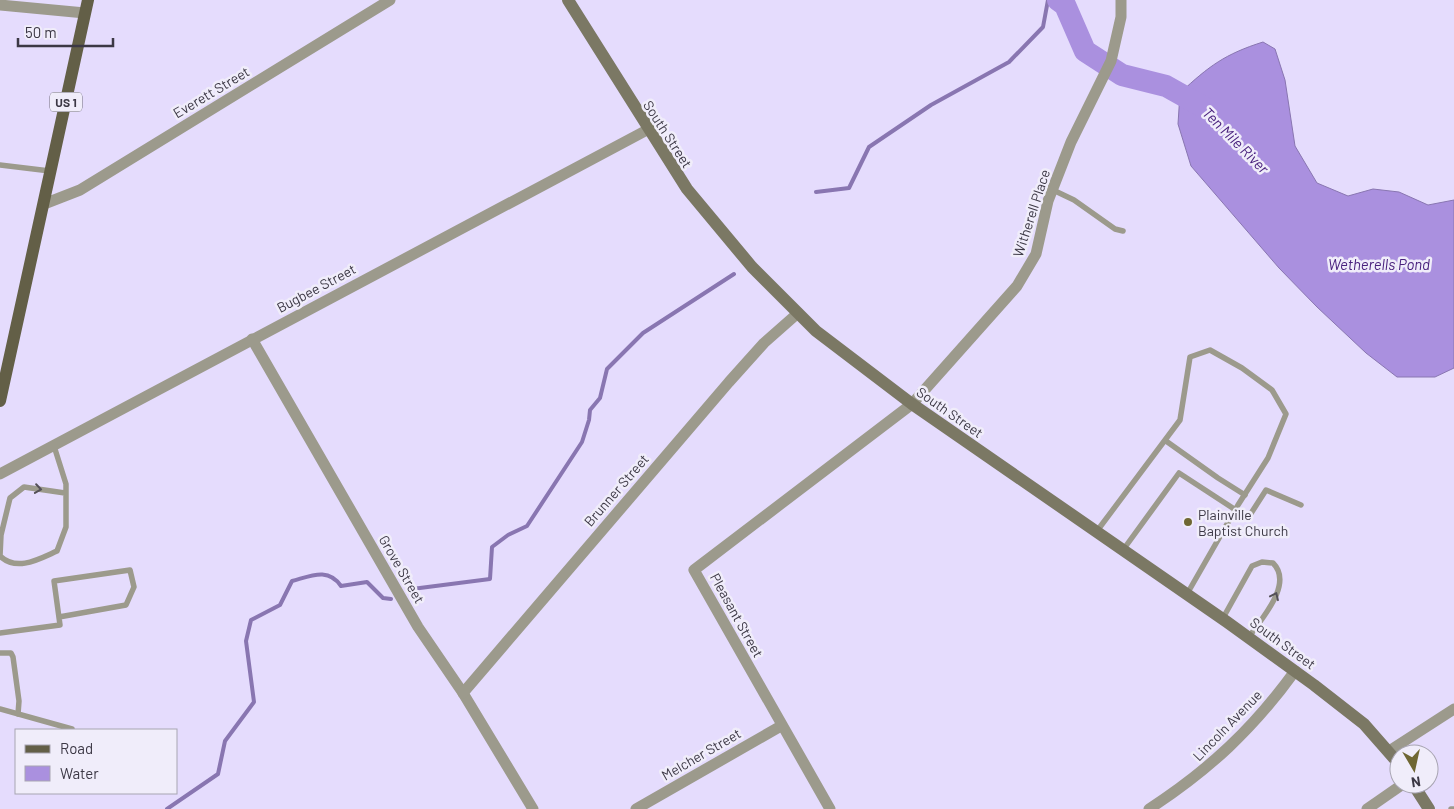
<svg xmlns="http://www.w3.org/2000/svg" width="1454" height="809" font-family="Barlow,sans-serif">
	<rect width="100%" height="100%" fill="#e5dcfd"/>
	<path fill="#aa90df" stroke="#8976b1" d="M1263 42 1275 49 1285 80 1295 146 1317 183 1348 196 1373 189 1399 192 1428 205 1454 200V368L1435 377H1397L1366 353 1317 307 1279 268 1191 166 1178 124 1180 93C1209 66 1225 54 1263 42Z"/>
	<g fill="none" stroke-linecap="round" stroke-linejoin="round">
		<g stroke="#8976b1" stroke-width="4">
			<polyline points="816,192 849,188 869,147 931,105 1009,62 1043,27 1048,0"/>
			<polyline points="412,589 490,579 492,547 508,535 527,526 582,442 589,420 590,410 600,398 607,369 643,333 734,274"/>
			<path d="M167 809 218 774 225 741 254 702 246 641 251 620 280 605 292 581C311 576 328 567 341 586L367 582 383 598 391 599"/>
		</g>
		<polyline stroke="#aa90df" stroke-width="22" points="1058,0 1065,5 1085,51 1122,75 1166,86 1207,109"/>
		<g stroke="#9c9a8c" stroke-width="5.5">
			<polyline points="0,165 50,171"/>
			<polyline points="1053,190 1074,200 1115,229 1123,231"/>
			<polyline points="1166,441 1218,478 1245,495"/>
			<path d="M54 446 66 484V527L57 551C39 559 17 572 0 556L1 535 10 498 24 487 65 493"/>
			<polyline points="1097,531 1180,420 1190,357 1210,350 1242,368 1272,390 1286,414 1268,458 1238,505 1187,594"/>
			<polyline points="1123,550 1179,473 1248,518 1266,490 1301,505"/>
			<path d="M1223 618 1252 566 1262 562 1273 563C1294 584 1261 619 1249 637"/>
			<polyline points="0,633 60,625 54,581 130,570 134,587 126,605 59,617"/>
			<polyline points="0,653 11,653 13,657 19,701 18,714"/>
			<polyline points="0,709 72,729"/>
			<polyline points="1451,809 1454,809"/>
		</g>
		<g stroke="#9c9a8c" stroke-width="11">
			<polyline points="0,5 85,13"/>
			<polyline points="44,204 80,190 390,0"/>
			<polyline points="252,339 418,627 463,693 533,809"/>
			<polyline points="0,474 647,130"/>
			<polyline points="463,693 729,382 764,343 798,313"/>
			<polyline points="1389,751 1454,709"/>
			<polyline points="636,809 781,726"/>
			<polyline points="830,809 694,570 912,404 1017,286 1036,254 1048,201 1071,142 1111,61 1121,17 1121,0"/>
			<path d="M1149 809C1209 770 1253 729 1295 671"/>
			<polyline points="1367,809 1403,784"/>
		</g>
		<g stroke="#7b7864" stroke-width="12">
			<polyline points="568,0 687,189 752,267 816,331 912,404 1227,622 1314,685 1364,724 1399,764"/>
			<polyline points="1413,784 1429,809"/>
		</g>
		<polyline stroke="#635f47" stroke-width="12" points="0,401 88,0"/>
	</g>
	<defs><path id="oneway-chevron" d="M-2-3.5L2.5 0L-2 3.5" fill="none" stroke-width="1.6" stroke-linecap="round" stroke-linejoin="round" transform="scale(1.25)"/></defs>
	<g stroke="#545057">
		<use href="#oneway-chevron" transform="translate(38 489) rotate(8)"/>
		<use href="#oneway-chevron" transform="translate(1275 596) rotate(-65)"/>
	</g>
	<circle fill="#6f6733" stroke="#f0edfa" stroke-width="2" cx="1188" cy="522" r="5"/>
	<g text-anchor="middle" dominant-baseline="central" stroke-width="5" stroke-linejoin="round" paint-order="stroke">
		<rect fill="#f0edfa" stroke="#726e7b" stroke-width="1" x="50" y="92.5" width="32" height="19" rx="4"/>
		<g font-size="12" font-weight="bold" fill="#3c3845">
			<text x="66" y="102">US 1</text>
		</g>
		<g font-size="14" fill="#3c3845" stroke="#f0edfa">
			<text transform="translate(211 92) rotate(-31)">Everett Street</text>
			<text transform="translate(668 134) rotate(57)">South Street</text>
			<text transform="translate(1031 213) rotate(-72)">Witherell Place</text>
			<text transform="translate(316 288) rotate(-28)">Bugbee Street</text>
			<text transform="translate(950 412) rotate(35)">South Street</text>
			<text transform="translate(616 490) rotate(-49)">Brunner Street</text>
			<text transform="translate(402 569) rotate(60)">Grove Street</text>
			<text transform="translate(737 615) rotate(61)">Pleasant Street</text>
			<text transform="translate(1283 643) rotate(36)">South Street</text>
			<text transform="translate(1227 725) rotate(-46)">Lincoln Avenue</text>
			<text transform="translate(701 754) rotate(-30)">Melcher Street</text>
		</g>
		<g font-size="14" fill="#3c3845" stroke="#f0edfa" text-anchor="start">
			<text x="1198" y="514">Plainville<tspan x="1198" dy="16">Baptist Church</tspan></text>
		</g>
		<g font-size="15" font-style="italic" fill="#49217d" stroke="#f0edfa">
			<text transform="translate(1236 140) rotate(45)">Ten Mile River</text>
			<text x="1379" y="264">Wetherells Pond</text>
		</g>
	</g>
	<rect x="15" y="729" width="162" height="65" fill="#f0edfa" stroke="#a8a5b2"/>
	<rect x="25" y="745" width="25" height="8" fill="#635f47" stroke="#a8a5b2"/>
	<text x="60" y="754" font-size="15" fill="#3c3845">Road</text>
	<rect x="25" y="766" width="25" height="15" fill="#aa90df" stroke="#a8a5b2"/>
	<text x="60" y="779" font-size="15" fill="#3c3845">Water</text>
	<g transform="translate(1414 769) rotate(171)"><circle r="24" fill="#f0edfa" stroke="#a8a5b2"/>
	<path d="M0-4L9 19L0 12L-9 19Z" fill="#6f6733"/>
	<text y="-8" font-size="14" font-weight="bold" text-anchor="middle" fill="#3c3845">N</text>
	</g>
	<path d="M18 38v8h95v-8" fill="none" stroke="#3c3845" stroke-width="2.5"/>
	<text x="25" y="38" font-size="15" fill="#3c3845" stroke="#f0edfa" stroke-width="4" paint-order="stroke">50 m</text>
</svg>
